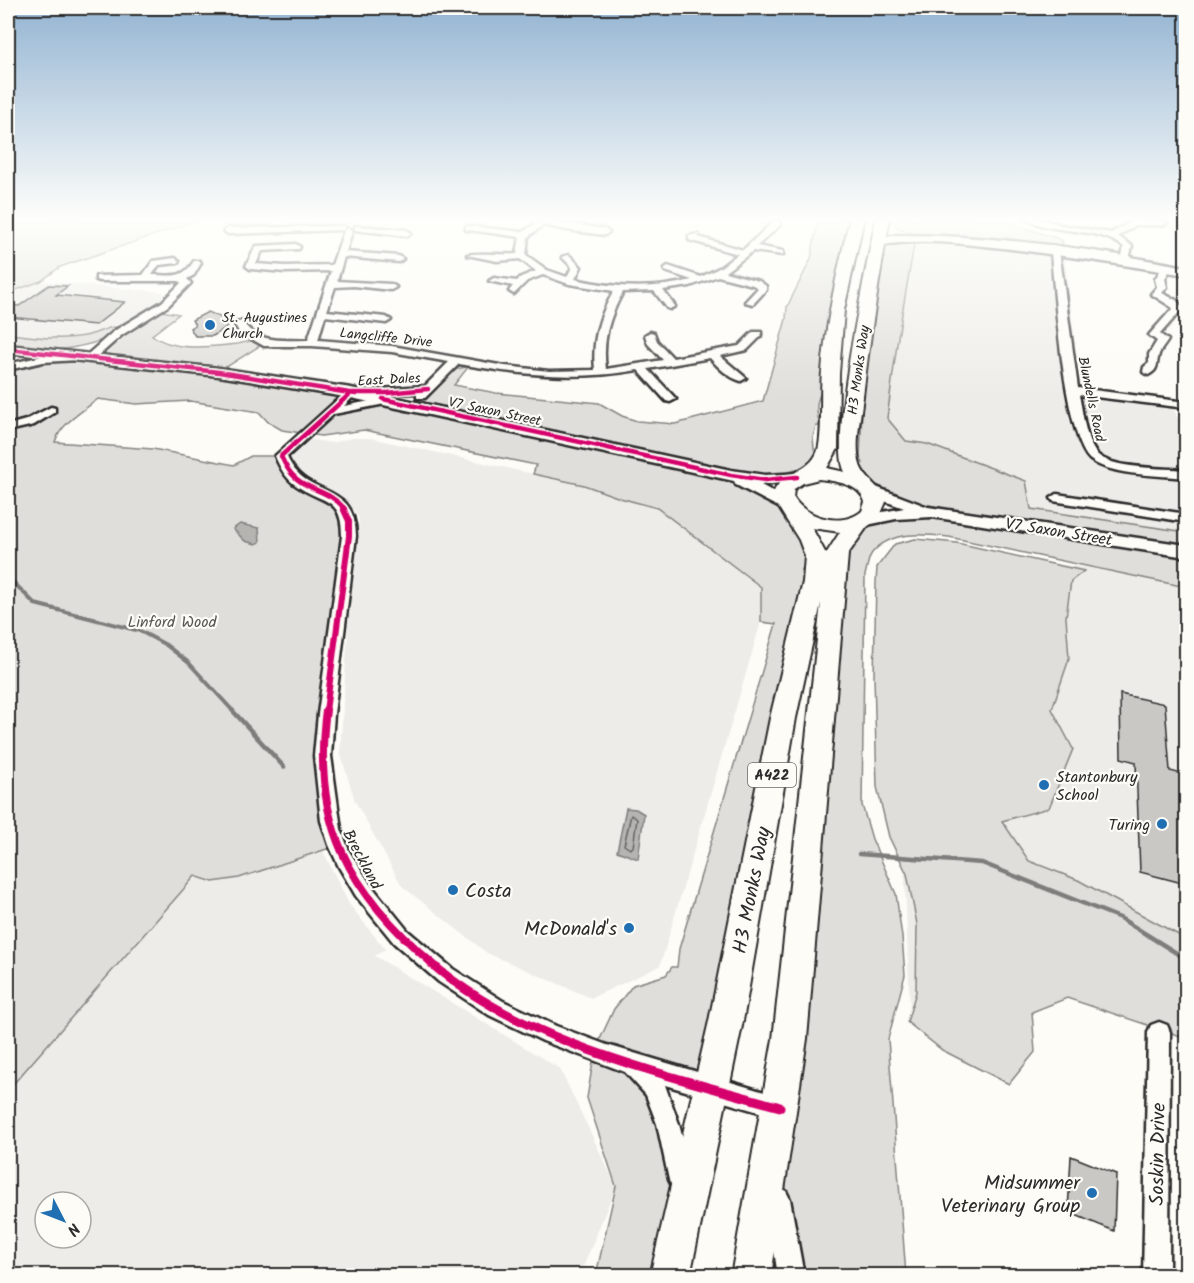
<svg xmlns="http://www.w3.org/2000/svg" width="1194" height="1283" viewBox="0 0 1194 1283" font-family="Kalam,sans-serif">
	<rect width="100%" height="100%" fill="#fdfcf7"/>
	<filter id="ink" filterUnits="userSpaceOnUse"><feTurbulence type="fractalNoise" baseFrequency=".0167" numOctaves="2"/><feDisplacementMap in="SourceGraphic" scale="12" xChannelSelector="R" yChannelSelector="G"/><feConvolveMatrix kernelMatrix="1 2 1 2 8 2 1 2 1" color-interpolation-filters="sRGB"/></filter>
	<g filter="url(#ink)">
		<g fill="#edece8" fill-rule="evenodd">
			<polygon points="915,239 1065,254 1081,398 1174,409 1177,417 1186,418 1186,532 1031,509 1026,481 927,444 906,441 887,418 898,337"/>
			<polygon points="41,281 164,292 162,301 134,318 86,336 59,339 8,334 8,293"/>
			<polygon points="352,438 370,438 584,485 620,498 657,508 761,587 761,622 660,966 591,998 487,953 402,886 355,801 340,752 349,616 359,519 354,510 340,496 298,474 289,456 307,439 332,443"/>
			<polygon points="892,547 1094,568 1186,586 1186,1036 1043,984 910,1013"/>
			<path d="M323,851L349,904L385,949L375,956L560,1069L616,1186L580,1275L8,1276V1090L195,876L213,882L288,863ZM45,1202H81V1238H45Z"/>
		</g>
		<g fill="#dfdeda" stroke="#858482" stroke-width="1.5">
			<polygon points="25,218 205,218 60,267 41,281 8,293 8,224"/>
			<path d="M818,218H857C848,268 842,320 830,370C824,396 811,394 820,426H816L813,437L814,449L819,450C803,480 762,474 732,475L786,506L816,556L801,570L814,582L712,1087L631,1062L676,1158L670,1275H596L616,1186L587,1098L595,1050L614,1009L633,985L666,975L672,967H677L679,949L776,624L761,622V587L657,508L620,498L584,485L533,474L536,465L364,430L321,436L282,430L268,422L259,412L190,401L136,404L98,399C83,411 61,423 55,442L153,449L234,465L251,456H281L285,466L349,515L323,749L339,845L239,878L213,882L195,876L8,1090V367L22,363L91,357L112,337C84,347 55,353 24,350L8,364V334C33,336 59,341 85,336C100,333 111,324 126,327L155,310L179,314L152,335C174,352 211,347 237,344C249,342 253,338 264,343L220,371L351,393L330,411L359,404H411L434,390L454,370L469,366L454,385L496,393L599,403L622,416L637,421L675,424L763,401L786,319L787,307L811,259Z"/>
			<polygon points="894,218 969,218 1004,221 1062,240 1064,250 920,236 896,227"/>
			<polygon points="915,239 898,337 887,418 906,441 927,444 1026,481 1031,509 1186,532 1186,546 964,512 914,502 866,480 856,464 863,463 860,458 862,409 859,396 882,245"/>
			<path d="M932,512L1186,556V587L949,537C924,534 891,530 872,553C868,558 867,569 865,575L862,805L872,839L896,894L902,937L905,975L888,1039L906,1275L791,1276L781,1224L837,554L859,523Z"/>
			<polygon points="915,539 957,543 1084,571 1071,581 1066,617 1069,659 1052,709 1073,749 1049,808 1002,821 1029,861 1078,880 1186,939 1186,1038 1067,998 1032,1012 1035,1052 1009,1084 942,1050 907,1022 916,992 917,924 907,874 889,837 877,787 874,676 876,583 877,567 895,544"/>
		</g>
		<g fill="#b5b4b1" stroke="#7e7d7b" stroke-width="1.5">
			<polygon points="240,524 259,528 260,542 256,544 245,541 233,529"/>
			<polygon points="626,808 636,809 644,814 638,859 617,851"/>
		</g>
		<g fill="none" stroke-linecap="round" stroke-linejoin="round">
			<polygon stroke="#626261" stroke-width="1.5" points="631,815 637,819 633,847 630,849 624,845"/>
			<polyline stroke="#7e7d7b" stroke-width="4" points="8,577 35,604 140,631 166,645 189,663 233,711"/>
			<g stroke="#7e7d7b" stroke-width="4.5">
				<polyline points="232,710 284,767"/>
				<polyline points="859,854 982,863 1120,918 1186,959"/>
			</g>
		</g>
		<g fill="#c9c8c4" stroke="#2b2b2b" stroke-width="1.5">
			<polygon points="49,285 68,286 56,295 125,302 96,325 8,317 8,305 19,306"/>
			<polygon points="208,312 220,317 227,327 213,336 195,336 190,328 195,325 192,320"/>
			<polygon points="1120,694 1165,704 1170,771 1186,775 1186,884 1140,872 1136,762 1121,758"/>
			<polygon points="1071,1156 1116,1174 1114,1231 1068,1212"/>
		</g>
		<g fill="none" stroke-linecap="round" stroke-linejoin="round">
			<g stroke="#2b2b2b" stroke-width="5">
				<g id="street">
					<path d="M543,218H554L550,221L605,229L609,232L605,235L567,230L543,225L528,237L526,255L547,270L567,277L572,267L562,257L569,255L581,267L575,279C613,288 654,290 692,280L665,271L664,269L668,266L701,277L721,267L738,254L689,240V236L698,234V237L743,250L774,221H780V225L757,246L783,251V255L753,251L725,272L759,281L766,286V290L753,304L745,302L758,288L753,285L718,276L690,286L663,290L675,306L670,309L667,308L654,291L623,292C609,317 602,340 606,369L663,360L648,344L645,335L650,332L654,333L657,341L673,358L739,346L753,332H761V336L747,350L720,356L746,378L741,381C728,377 719,368 710,358L648,369L676,399L670,402L666,401L638,370C573,381 523,375 459,364L425,398H417V393L354,396L344,406L380,399L386,402L380,405L334,414L287,457C307,501 355,479 356,536L334,714L331,756L341,829L349,851L370,884L408,931L453,969L503,1001L556,1026L607,1045L788,1099L791,1107L788,1115L780,1118L665,1085L679,1124L693,1180L689,1188L681,1192L673,1188L669,1180L657,1124L646,1095L625,1072L543,1041L489,1015L439,982L394,943L356,896L339,867L329,845L321,821L314,756L318,714L342,536C342,496 323,504 297,486C286,479 280,468 275,456L347,391L425,386L449,362L392,352L312,346H264L239,332L234,323L242,321C257,344 283,340 308,340L331,271L285,272L250,269L246,266L256,246L296,244L300,247L299,249L262,251L256,264L285,266L332,265L344,231L348,228L352,231L346,252L399,256L403,259L399,262L344,257L337,281L391,284L396,287L391,290L354,286L335,287L327,311L386,317L391,320L386,323L325,316L318,340L392,346L505,366L549,371L595,370C592,340 599,316 614,291L569,284L543,275L527,281L514,294L509,291L513,286L489,281L494,278L517,281L521,277L536,271L520,259L497,261L467,255C472,252 506,255 517,254L520,237L469,230H466V226L523,232Z"/>
					<path d="M1025,218H1039L1061,225L1111,233L1134,220L1163,221L1167,223L1163,225H1136L1118,236L1132,246L1129,260L1125,263L1121,260L1124,247C1096,225 1054,236 1025,218Z"/>
					<polygon points="344,226 344,230 341,230 228,234 224,231 228,228"/>
					<polygon points="358,226 407,230 411,233 407,236 355,230 355,226"/>
					<path d="M1055,248L1059,251L1078,388L1186,402V408L1079,395C1083,413 1085,438 1096,453C1109,469 1165,468 1186,470V478C1160,475 1114,476 1092,461C1065,444 1054,287 1051,251Z"/>
					<path d="M175,258L179,261L178,263L159,265L152,275C172,275 182,280 194,261H200L201,263L194,275L187,279L191,283L168,306L122,335L95,359L43,362L8,370V364L43,356L88,354L114,331L162,302L181,283L179,281H99L96,280V276L143,275L153,261Z"/>
					<path d="M1167,264L1171,267L1165,279L1167,287L1162,293L1176,300L1183,308L1160,334L1168,340C1166,344 1161,349 1159,354C1156,364 1159,370 1148,375L1143,372L1144,367L1149,363V354L1157,341L1149,335L1173,308L1151,294L1157,287L1155,279L1164,265Z"/>
					<polygon points="51,407 55,408 55,412 34,425 8,431 8,425 26,420"/>
					<polygon points="1057,494 1186,514 1186,522 1053,501 1051,498"/>
					<polygon points="1159,1022 1167,1025 1170,1032 1169,1276 1143,1276 1148,1032 1151,1025"/>
					<polygon points="778,1187 786,1191 790,1199 804,1276 778,1276 766,1199 770,1191"/>
				</g>
			</g>
			<g stroke="#2b2b2b" stroke-width="5">
				<g id="secondary">
					<path d="M898,235C994,235 1092,249 1186,267V275C1122,265 1059,254 994,247C956,243 917,238 879,246L873,242L875,239Z"/>
					<polygon points="8,345 219,368 351,388 731,470 765,475 803,473 806,477 803,481 761,485 792,502 795,506 792,510 786,511 736,485 734,481 351,398 219,376 8,353"/>
					<polygon points="868,484 928,507 1186,545 1186,557 932,517 896,519 862,526 856,525 853,521 856,517 904,508 862,493 859,489 862,485"/>
				</g>
			</g>
			<g stroke="#2b2b2b" stroke-width="4">
				<path id="primary" d="M850,218H864L844,310L839,373L838,449L827,468L845,472C828,441 868,261 876,218H890C879,277 870,336 863,396C861,415 854,446 860,465C865,480 881,486 886,502L879,518L867,527L848,554L807,1039L771,1276H731L773,1039L821,603L796,718L743,1021L690,1276H650L709,1021L770,718L803,582L805,556L799,540L772,497C779,470 810,475 818,450C823,434 820,391 822,372C826,319 838,269 850,218ZM819,479C835,481 860,484 865,502L862,511C843,528 805,518 793,497L794,489L803,483ZM812,528L840,532L826,554Z"/>
			</g>
			<use href="#street" fill="#fdfcf7" fill-rule="evenodd"/>
			<use href="#secondary" fill="#fdfcf7" fill-rule="evenodd"/>
			<use href="#primary" fill="#fdfcf7" fill-rule="evenodd"/>
			<g stroke="#fdfcf7" stroke-width="8">
				<g id="cycleway-far3">
					<polyline points="8,349 219,372 356,394"/>
					<polyline points="383,399 731,475 765,480 797,477"/>
					<path d="M345,509C323,483 297,495 281,456L351,393H387L428,389"/>
				</g>
			</g>
			<g stroke="#fdfcf7" stroke-width="10">
				<polyline id="cycleway-far2" points="326,711 349,536 349,521 343,508"/>
			</g>
			<g stroke="#fdfcf7" stroke-width="11">
				<path id="cycleway-far1" d="M326,710C311,824 349,892 434,965"/>
			</g>
			<g stroke="#fdfcf7" stroke-width="13">
				<path id="cycleway" d="M432,964C525,1044 665,1074 780,1107"/>
			</g>
			<use href="#cycleway-far3" stroke="#d6006c" stroke-width="4.5"/>
			<use href="#cycleway-far2" stroke="#d6006c" stroke-width="6"/>
			<use href="#cycleway-far1" stroke="#d6006c" stroke-width="8"/>
			<use href="#cycleway" stroke="#d6006c" stroke-width="9"/>
		</g>
	</g>
	<linearGradient id="sky" x2="0" y2="1"><stop stop-color="#93b4d2"/><stop offset="0.55" stop-color="#fefefb"/><stop offset="1" stop-color="#fefefb" stop-opacity="0"/></linearGradient>
	<rect width="1194" height="398" fill="url(#sky)"/>
	<g fill="#1f6fb2" stroke="#fdfcf7" stroke-width="2">
		<circle cx="210" cy="325" r="6"/>
		<circle cx="1044" cy="785" r="6"/>
		<circle cx="1162" cy="824" r="6"/>
		<circle cx="453" cy="890" r="6"/>
		<circle cx="629" cy="928" r="6"/>
		<circle cx="1092" cy="1193" r="6"/>
	</g>
	<g text-anchor="middle" stroke-width="4.5" stroke-linejoin="round" paint-order="stroke">
		<g font-size="14" fill="#2b2b2b" stroke="#fdfcf7" text-anchor="start">
			<text x="222" y="322">St. Augustines<tspan x="222" dy="16">Church</tspan></text>
		</g>
		<g font-size="14" fill="#2b2b2b" stroke="#fdfcf7">
			<text transform="translate(386 337) rotate(6)" y="5">Langcliffe Drive</text>
			<text transform="translate(858 370) rotate(-82)" y="5">H3 Monks Way</text>
			<text transform="translate(389 379) rotate(-3)" y="5">East Dales</text>
			<text transform="translate(1092 399) rotate(78)" y="5">Blundells Road</text>
			<text transform="translate(495 411) rotate(12)" y="5">V7 Saxon Street</text>
		</g>
		<rect fill="#fdfcf7" stroke="#6a6a68" stroke-width="1.5" x="748" y="763" width="48" height="24" rx="4.5"/>
		<g font-size="15" font-weight="bold" fill="#2b2b2b">
			<text x="772" y="780">A422</text>
		</g>
		<g font-size="16" fill="#2b2b2b" stroke="#fdfcf7">
			<text transform="translate(1059 531) rotate(9)" y="6">V7 Saxon Street</text>
			<text transform="translate(363 859) rotate(62)" y="6">Breckland</text>
		</g>
		<g font-size="16" fill="#585857" stroke="#fdfcf7">
			<text x="172" y="627">Linford Wood</text>
		</g>
		<g font-size="16" fill="#2b2b2b" stroke="#fdfcf7" text-anchor="start">
			<text x="1056" y="782">Stantonbury<tspan x="1056" dy="18">School</tspan></text>
			<text x="1150" y="830" text-anchor="end">Turing</text>
		</g>
		<g font-size="20" fill="#2b2b2b" stroke="#fdfcf7" text-anchor="end">
			<text x="465" y="897" text-anchor="start">Costa</text>
			<text x="617" y="935">McDonald's</text>
			<text x="1080" y="1189">Midsummer<tspan x="1080" dy="23">Veterinary Group</tspan></text>
		</g>
		<g font-size="20" fill="#2b2b2b" stroke="#fdfcf7">
			<text transform="translate(751 890) rotate(-79)" y="7">H3 Monks Way</text>
			<text transform="translate(1157 1154) rotate(-89)" y="7">Soskin Drive</text>
		</g>
	</g>
	<rect width="1194" height="1283" fill="none" stroke="#fdfcf7" stroke-width="30"/>
	<rect x="15" y="15" width="1164" height="1253" fill="none" stroke="#2b2b2b" stroke-width="2" filter="url(#ink)"/>
	<g transform="translate(63 1220) rotate(132)"><circle r="28" fill="#fdfcf7" stroke="#a9a8a5" stroke-width="1.5"/>
	<path d="M0-4.5L10 22L0 15L-10 22Z" fill="#1f6fb2"/>
	<text y="-9" font-size="16" font-weight="bold" text-anchor="middle" fill="#2b2b2b">N</text>
	</g>
</svg>
